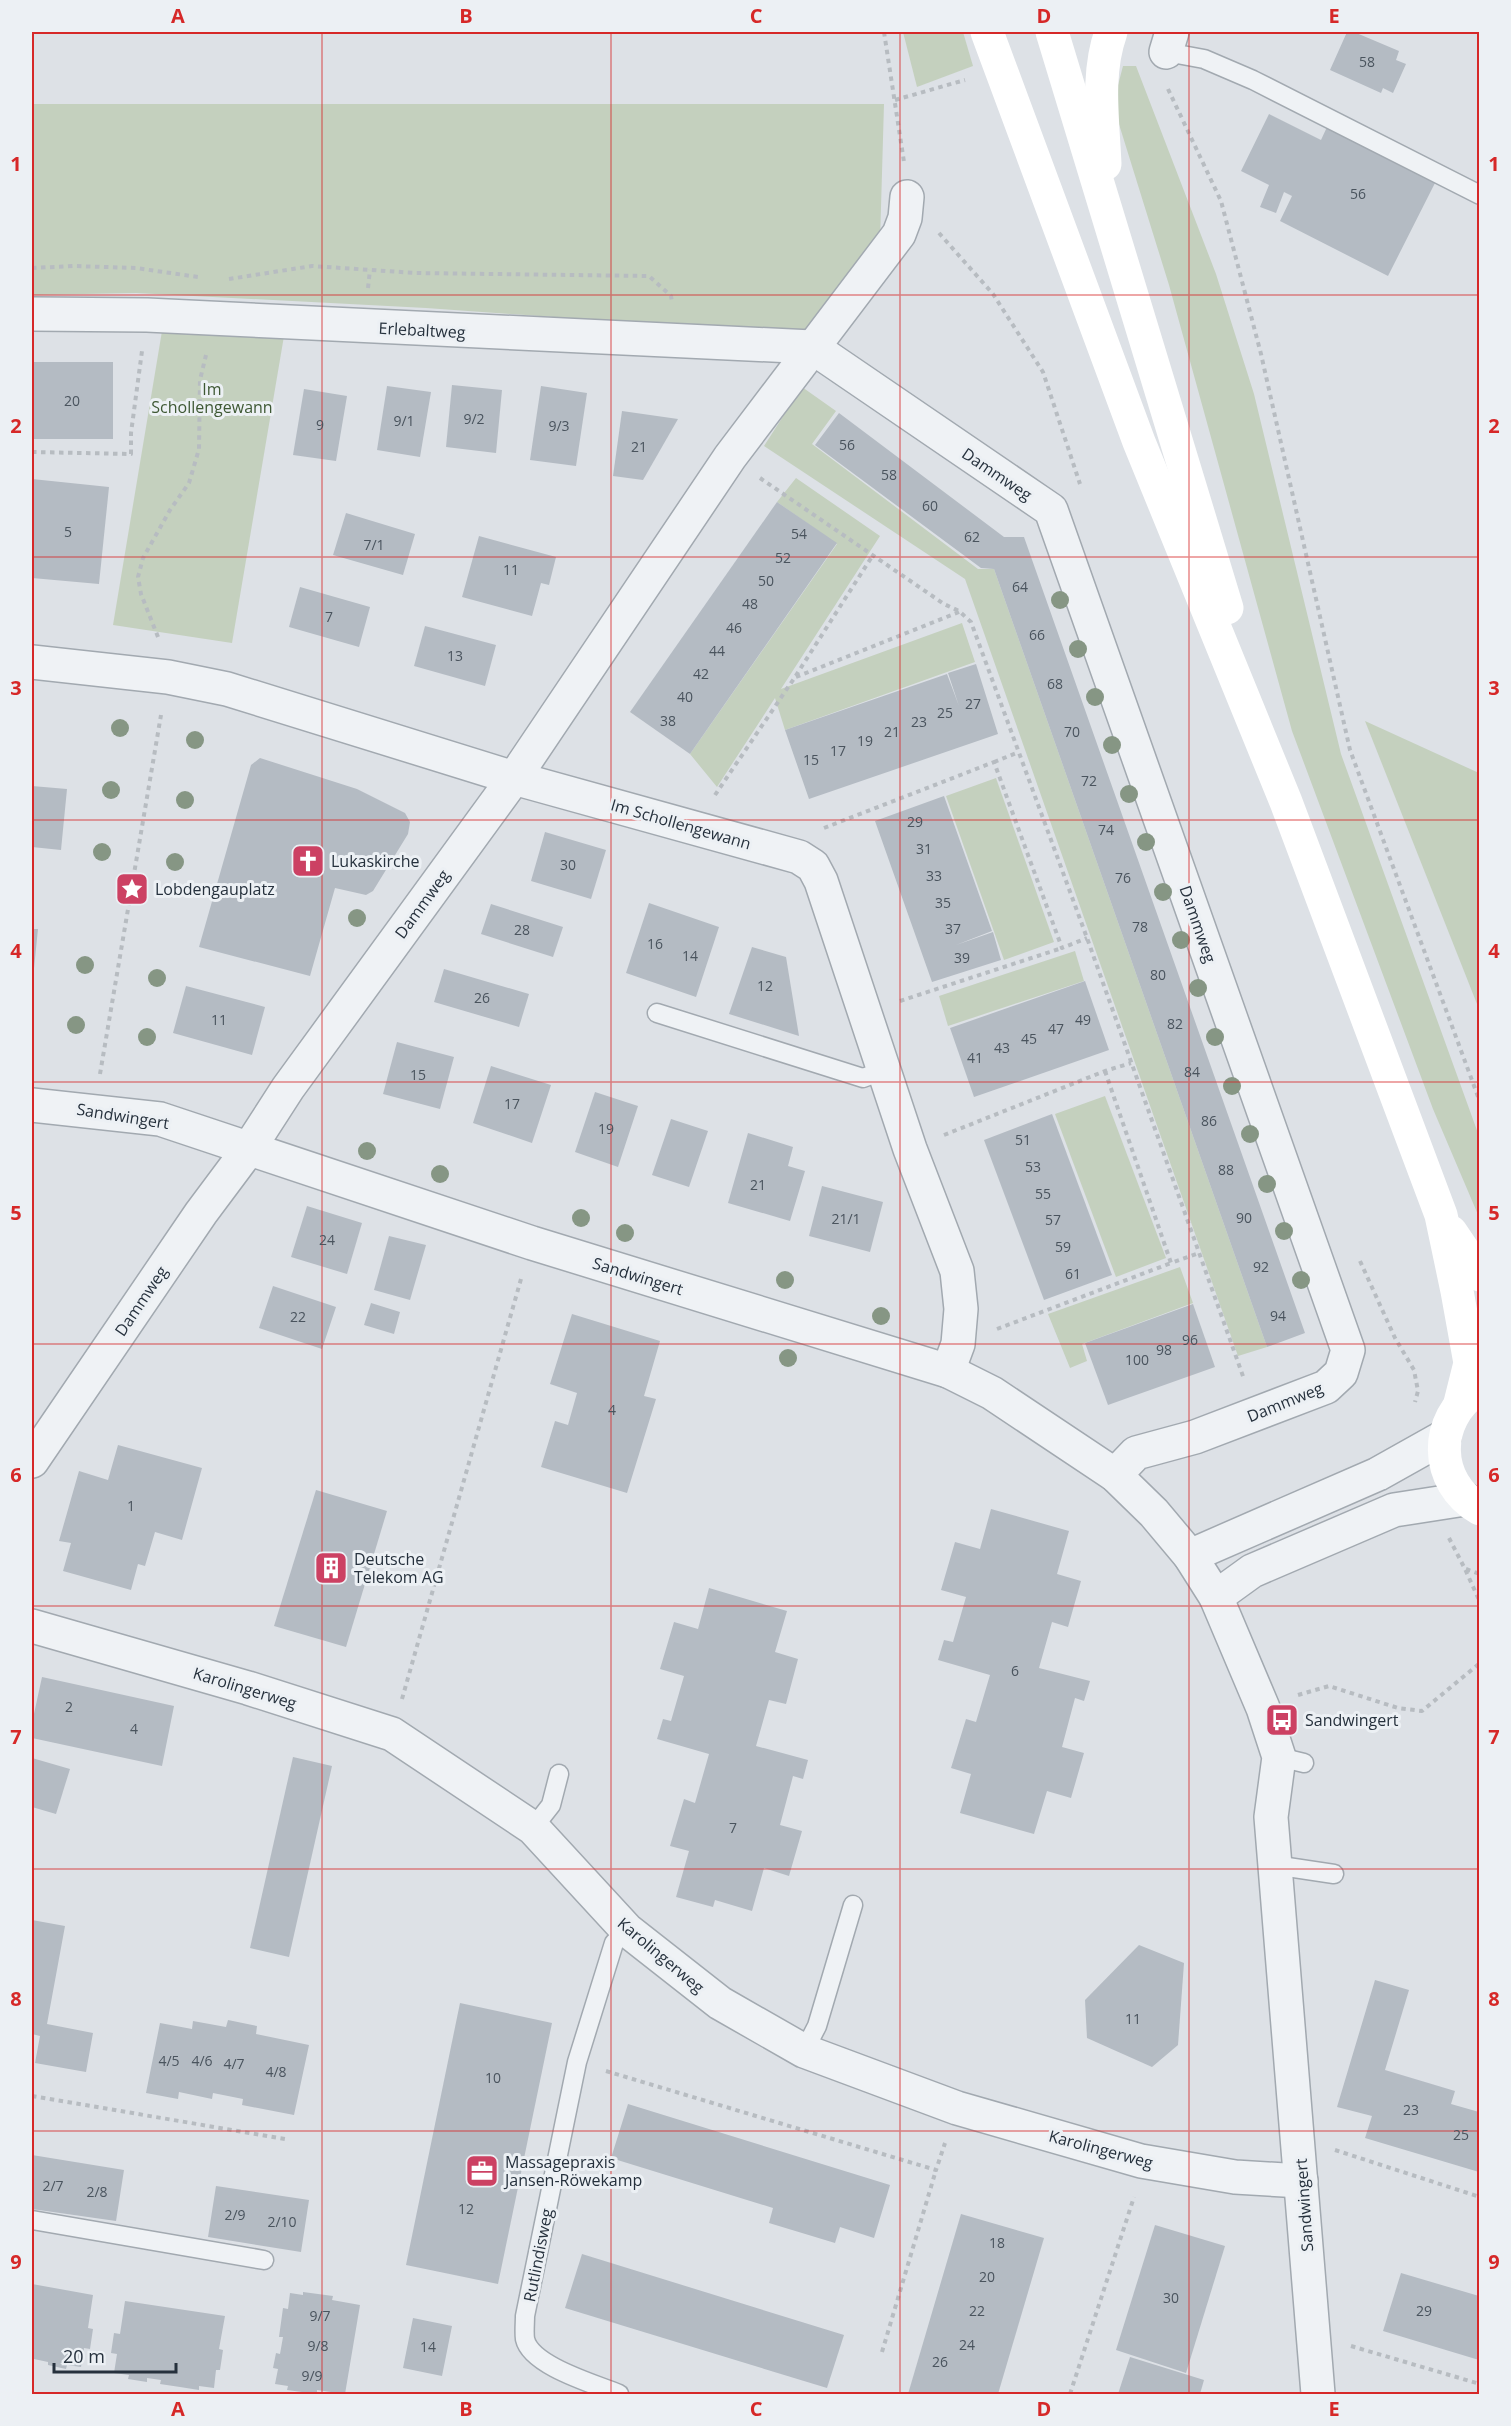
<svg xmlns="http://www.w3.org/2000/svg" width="1511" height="2426" viewBox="0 0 1511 2426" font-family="'Open Sans',sans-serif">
	<rect width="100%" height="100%" fill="#dde1e6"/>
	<g fill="#c4d0be">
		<polygon points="903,32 963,32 973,66 917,87"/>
		<polygon points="1123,66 1136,66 1216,274 1254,394 1341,754 1479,1136 1479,1217 1433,1109 1292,731 1169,285 1118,121 1117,89"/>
		<polygon points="32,104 884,104 880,242 808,335 426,308 136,293 32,295"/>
		<polygon points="162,331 284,336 232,643 113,625"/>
		<polygon points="802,387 836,411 812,444 978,569 994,569 1267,1347 1238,1356 965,579 764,446"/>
		<polygon points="796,478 880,536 781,689 962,623 975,662 785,730 775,698 717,787 690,754 837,544 777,502"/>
		<polygon points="1365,721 1479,773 1479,1009"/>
		<polygon points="996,778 1054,942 1004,960 946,796"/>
		<polygon points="1075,951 1084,981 948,1026 939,996"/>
		<polygon points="1105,1096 1166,1258 1116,1277 1055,1114"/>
		<polygon points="1180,1267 1193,1303 1082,1344 1087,1361 1070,1368 1048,1314"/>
	</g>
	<g fill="#b4bbc3">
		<polygon points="1347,32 1354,32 1399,51 1396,60 1406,64 1393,93 1383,88 1381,93 1330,70"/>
		<polygon points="1269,114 1321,140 1327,127 1436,181 1388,276 1280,221 1292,196 1284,192 1276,213 1260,207 1269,185 1241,171"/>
		<rect x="32" y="362" width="81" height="77"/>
		<polygon points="452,385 502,390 496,453 446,447"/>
		<polygon points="387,386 431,392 420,457 377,450"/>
		<polygon points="541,386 587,393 576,466 530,460"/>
		<polygon points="304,389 347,396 336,461 293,455"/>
		<polygon points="622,411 678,419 643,480 613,476"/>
		<polygon points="839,413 1004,537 1024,537 1305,1333 1267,1347 994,569 981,568 815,445"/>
		<polygon points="32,479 109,487 99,584 32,578"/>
		<polygon points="777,502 837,543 690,754 630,712"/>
		<polygon points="346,513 415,534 403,575 333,555"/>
		<polygon points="479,536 556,557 549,585 541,583 532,616 462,597"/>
		<polygon points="300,587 370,607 359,647 289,627"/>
		<polygon points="425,626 496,645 485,686 414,666"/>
		<polygon points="976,664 998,734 809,799 785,730 947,674 959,706 948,673"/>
		<polygon points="260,758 357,789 405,813 410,822 408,834 373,891 366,895 335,888 310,976 199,947 251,765"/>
		<polygon points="32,786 67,789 61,850 32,847"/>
		<polygon points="944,796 992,931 956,945 993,932 1001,960 932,982 875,821"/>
		<polygon points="545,832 606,850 591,899 531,881"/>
		<polygon points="649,903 719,927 696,997 626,973"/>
		<polygon points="491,904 563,927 553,957 481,934"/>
		<polygon points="32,929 38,929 33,978 32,978"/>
		<polygon points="752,947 786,957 799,1036 729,1014"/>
		<polygon points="444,969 529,994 519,1027 434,1002"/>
		<polygon points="1085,981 1109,1050 974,1097 950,1028"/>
		<polygon points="186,986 265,1007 252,1055 173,1033"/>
		<polygon points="397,1042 454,1057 440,1109 383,1094"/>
		<polygon points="491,1066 551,1085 532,1143 473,1123"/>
		<polygon points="595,1092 638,1106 618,1167 575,1152"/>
		<polygon points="1052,1114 1112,1275 1044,1300 984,1140"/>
		<polygon points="671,1119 708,1131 689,1187 652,1175"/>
		<polygon points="748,1133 793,1147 788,1166 805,1171 790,1221 728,1203"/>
		<polygon points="822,1186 883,1202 870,1252 809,1236"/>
		<polygon points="307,1206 362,1223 347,1274 291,1257"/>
		<polygon points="389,1236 426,1245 410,1300 374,1290"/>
		<polygon points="273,1286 336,1307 322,1349 259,1328"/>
		<polygon points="371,1303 400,1312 394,1334 364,1325"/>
		<polygon points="1193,1304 1215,1367 1108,1405 1085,1343"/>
		<polygon points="572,1314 660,1341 644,1396 656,1399 627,1493 541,1467 555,1421 568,1425 577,1393 550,1384"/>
		<polygon points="118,1445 202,1468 182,1540 155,1532 145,1566 138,1564 131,1590 63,1571 71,1543 59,1541 79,1471 108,1480"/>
		<polygon points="316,1490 387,1511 346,1647 274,1626"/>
		<polygon points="991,1509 1069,1531 1057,1574 1081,1581 1068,1627 1052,1622 1039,1668 1090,1681 1084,1701 1075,1698 1062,1747 1084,1753 1071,1798 1047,1791 1034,1834 960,1813 971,1774 951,1768 966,1719 976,1722 990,1675 938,1660 944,1640 953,1642 966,1597 941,1590 955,1542 980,1549"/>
		<polygon points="709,1588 787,1611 775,1652 798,1659 786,1704 769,1700 756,1746 808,1760 803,1779 793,1776 780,1825 802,1831 789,1876 764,1868 752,1911 715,1900 713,1907 676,1897 689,1851 670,1846 684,1799 695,1803 709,1754 657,1739 663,1719 671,1721 684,1676 660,1669 674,1622 698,1629"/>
		<polygon points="42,1677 174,1706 162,1766 32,1738 32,1723"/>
		<polygon points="293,1757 332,1766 289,1957 250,1948"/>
		<polygon points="32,1758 70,1769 56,1814 32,1807"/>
		<polygon points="32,1920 65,1926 47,2024 93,2033 86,2072 35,2063 40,2036 32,2034"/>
		<polygon points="1139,1945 1184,1963 1178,2045 1152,2067 1087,2038 1085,2000"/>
		<polygon points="1375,1980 1409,1990 1385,2070 1455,2091 1451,2104 1479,2112 1479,2172 1365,2138 1372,2116 1337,2107"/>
		<polygon points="460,2003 552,2023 498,2284 406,2265"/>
		<polygon points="228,2020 257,2026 256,2034 309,2045 294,2115 242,2105 243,2099 213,2093 212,2099 179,2092 178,2099 146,2093 160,2023 192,2029 193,2021 226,2027"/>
		<polygon points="628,2104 890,2185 874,2238 840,2227 835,2243 769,2223 773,2208 611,2158"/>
		<polygon points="32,2155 124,2170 116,2221 32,2209"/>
		<polygon points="216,2186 309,2200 301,2252 208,2237"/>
		<polygon points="961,2214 1044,2238 998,2394 908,2394"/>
		<polygon points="1155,2225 1225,2246 1186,2373 1116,2350"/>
		<polygon points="582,2254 844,2335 827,2388 565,2308"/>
		<polygon points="1401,2273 1479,2296 1479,2360 1383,2331"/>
		<polygon points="32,2284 93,2295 88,2328 93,2329 90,2349 84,2348 81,2367 67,2365 66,2369 48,2365 48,2362 34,2359 34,2363 32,2362"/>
		<polygon points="303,2292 333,2296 332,2300 360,2305 345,2394 317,2390 317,2394 287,2390 288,2386 275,2384 278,2369 273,2368 276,2353 280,2354 283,2337 279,2337 283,2308 288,2309 290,2293 303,2295"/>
		<polygon points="125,2301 225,2316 219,2349 223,2350 220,2370 216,2370 214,2388 199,2386 199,2390 180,2387 160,2384 161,2380 147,2378 147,2382 128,2379 129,2375 114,2373 117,2354 111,2353 114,2333 120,2334"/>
		<polygon points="413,2318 452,2326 442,2376 403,2368"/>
		<polygon points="1130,2357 1204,2380 1200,2394 1118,2394"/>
	</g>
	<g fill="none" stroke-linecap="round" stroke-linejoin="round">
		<g stroke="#a2a9b0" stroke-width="21">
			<g id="lane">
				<polyline points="1166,52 1204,59 1253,80 1480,195"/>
				<polyline points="657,1013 863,1078 885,1070"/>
				<polyline points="1279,1757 1304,1763"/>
				<polyline points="533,1828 551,1805 559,1774"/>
				<polyline points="1274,1865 1334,1874"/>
				<polyline points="804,2051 817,2026 853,1905"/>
				<polyline points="32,2220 264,2260"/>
				<path d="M619,2394C595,2384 531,2366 525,2339C524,2332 525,2323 525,2316L577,2062L614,1943L627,1930"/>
			</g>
		</g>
		<g stroke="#a2a9b0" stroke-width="36">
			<g id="street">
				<polyline points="1166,52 1172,32"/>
				<polyline points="32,314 147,315 812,347"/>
				<polyline points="812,347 1051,510 1348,1350 1341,1373 1326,1387 1195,1437 1136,1453 1115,1475"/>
				<polyline points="32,662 168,677 227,689 514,778 799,857 813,866 821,881 910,1149 957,1271 961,1309 958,1344 948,1371"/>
				<polyline points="32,1105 160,1119 532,1243 948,1371 992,1393 1115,1475 1154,1513 1190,1556 1216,1597 1263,1708 1279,1757 1271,1817 1318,2394"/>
				<polyline points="32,1461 201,1213 248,1150 288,1088 514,778 730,457 899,234 905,218 907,197"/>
				<polyline points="1190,1556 1378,1474 1444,1437"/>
				<polyline points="1216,1597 1252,1571 1394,1510 1465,1499"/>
				<polyline points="32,1626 248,1688 392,1734 533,1828 627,1930 720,2003 804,2051 957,2108 1141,2161 1235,2177 1301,2181"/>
			</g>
		</g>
		<g stroke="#b7bcc1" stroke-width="4" stroke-dasharray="4.5 4.5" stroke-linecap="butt">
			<polyline points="884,32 904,162"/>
			<polyline points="1168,89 1221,201 1261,354 1350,750 1480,1102"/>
			<polyline points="895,100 965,80"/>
			<polyline points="939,233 993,294 1043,372 1080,484"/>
			<polyline points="32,268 74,266 136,268 198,277"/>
			<polyline points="229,279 312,266 416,273 649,276 671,296 672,302"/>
			<polyline points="368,288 370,270"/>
			<polyline points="32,452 131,454 131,433 142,351"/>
			<polyline points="760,478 944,604 959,611 971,622 1087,938 1244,1379"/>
			<polyline points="158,637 141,594 138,577 143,558 170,510 189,483 199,449 200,380 206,355"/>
			<polyline points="796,677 959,612"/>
			<polyline points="994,762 1019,752"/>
			<polyline points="715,795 795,677 873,555"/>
			<polyline points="824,828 994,762 1062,948 1087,938"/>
			<polyline points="900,1001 1062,948"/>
			<polyline points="1105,1071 1171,1263 1199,1253"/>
			<polyline points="100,1074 161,715"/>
			<polyline points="944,1135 1105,1071 1131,1063"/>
			<polyline points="1360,1261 1395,1338 1414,1370 1418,1391 1415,1402"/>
			<polyline points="997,1329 1171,1263"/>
			<polyline points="1449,1538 1465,1569 1480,1602"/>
			<polyline points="1466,1569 1480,1574"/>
			<polyline points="1298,1695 1329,1686 1398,1708 1422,1711 1480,1663"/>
			<polyline points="402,1699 521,1279"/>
			<polyline points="606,2071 936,2170 945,2143"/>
			<polyline points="32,2096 285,2139"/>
			<polyline points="1335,2150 1480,2197"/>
			<polyline points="1351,2346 1480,2384"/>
			<polyline points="882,2352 936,2170"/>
			<polyline points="1070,2394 1134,2197"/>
		</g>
		<use href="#lane" stroke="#eff2f5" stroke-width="18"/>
		<use href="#street" stroke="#eff2f5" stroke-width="33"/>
		<g stroke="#fff" stroke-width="33">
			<polyline points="987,32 1139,442 1286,802 1441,1215 1457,1291 1470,1363 1460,1403"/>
			<polyline points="1052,32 1227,608"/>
			<path d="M1105,164C1103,119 1096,74 1111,32"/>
			<polyline points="1451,1232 1480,1275"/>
			<path d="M1477,1390C1433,1419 1433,1482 1480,1509"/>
		</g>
	</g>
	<g fill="#869684">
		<circle cx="1060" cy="600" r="9"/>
		<circle cx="1078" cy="649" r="9"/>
		<circle cx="1095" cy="697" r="9"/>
		<circle cx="120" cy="728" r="9"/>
		<circle cx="195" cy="740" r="9"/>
		<circle cx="1112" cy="745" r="9"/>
		<circle cx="111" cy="790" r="9"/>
		<circle cx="1129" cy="794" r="9"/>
		<circle cx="185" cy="800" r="9"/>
		<circle cx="1146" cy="842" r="9"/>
		<circle cx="102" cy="852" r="9"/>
		<circle cx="175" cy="862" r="9"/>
		<circle cx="1163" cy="892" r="9"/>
		<circle cx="357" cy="918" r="9"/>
		<circle cx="1181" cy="940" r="9"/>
		<circle cx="85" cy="965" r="9"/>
		<circle cx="157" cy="978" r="9"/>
		<circle cx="1198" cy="988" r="9"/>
		<circle cx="76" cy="1025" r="9"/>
		<circle cx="147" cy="1037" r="9"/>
		<circle cx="1215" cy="1037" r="9"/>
		<circle cx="1232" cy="1086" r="9"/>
		<circle cx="1250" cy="1134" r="9"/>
		<circle cx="367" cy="1151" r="9"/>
		<circle cx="440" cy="1174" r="9"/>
		<circle cx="1267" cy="1184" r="9"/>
		<circle cx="581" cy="1218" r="9"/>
		<circle cx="1284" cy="1231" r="9"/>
		<circle cx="625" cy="1233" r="9"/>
		<circle cx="785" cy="1280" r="9"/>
		<circle cx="1301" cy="1280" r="9"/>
		<circle cx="881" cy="1316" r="9"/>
		<circle cx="788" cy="1358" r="9"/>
	</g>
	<path fill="none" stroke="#d62828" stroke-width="1.5" stroke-opacity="0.55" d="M322,32V2394M611,32V2394M900,32V2394M1189,32V2394M32,295H1480M32,557H1480M32,820H1480M32,1082H1480M32,1344H1480M32,1606H1480M32,1869H1480M32,2131H1480"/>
	<defs>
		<g id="church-square" transform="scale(1.725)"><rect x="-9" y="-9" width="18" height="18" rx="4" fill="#cc4163" stroke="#ecf0f4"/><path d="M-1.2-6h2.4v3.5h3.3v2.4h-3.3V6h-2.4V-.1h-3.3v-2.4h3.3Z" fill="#fff"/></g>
		<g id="sight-square" transform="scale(1.725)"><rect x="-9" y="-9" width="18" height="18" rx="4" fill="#cc4163" stroke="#ecf0f4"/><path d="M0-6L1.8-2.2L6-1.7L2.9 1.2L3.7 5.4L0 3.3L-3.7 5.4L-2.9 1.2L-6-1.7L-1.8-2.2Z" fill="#fff"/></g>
		<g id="building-square" transform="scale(1.725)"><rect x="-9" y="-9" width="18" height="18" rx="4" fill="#cc4163" stroke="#ecf0f4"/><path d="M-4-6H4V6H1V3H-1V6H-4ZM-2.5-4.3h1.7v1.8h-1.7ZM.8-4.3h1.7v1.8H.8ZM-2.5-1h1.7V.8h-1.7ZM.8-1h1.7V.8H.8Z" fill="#fff"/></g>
		<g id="bus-square" transform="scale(1.725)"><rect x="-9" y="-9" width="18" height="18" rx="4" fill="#cc4163" stroke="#ecf0f4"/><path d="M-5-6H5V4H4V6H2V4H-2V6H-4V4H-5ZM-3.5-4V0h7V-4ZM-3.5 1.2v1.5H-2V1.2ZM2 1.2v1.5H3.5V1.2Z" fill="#fff"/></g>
		<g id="office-square" transform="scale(1.725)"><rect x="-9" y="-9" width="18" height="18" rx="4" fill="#cc4163" stroke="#ecf0f4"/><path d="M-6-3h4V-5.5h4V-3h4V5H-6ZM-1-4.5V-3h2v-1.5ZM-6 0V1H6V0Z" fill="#fff"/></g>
	</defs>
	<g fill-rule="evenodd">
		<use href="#church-square" x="308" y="861"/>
		<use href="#sight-square" x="132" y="889"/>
		<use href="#building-square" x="331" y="1568"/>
		<use href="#bus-square" x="1282" y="1720"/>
		<use href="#office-square" x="482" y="2171"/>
	</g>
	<g text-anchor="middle" stroke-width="6" stroke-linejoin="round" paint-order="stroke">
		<g font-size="14" fill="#4a545e">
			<text x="1367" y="67">58</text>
			<text x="1358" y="199">56</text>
			<text x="72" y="406">20</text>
			<text x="474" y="424">9/2</text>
			<text x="404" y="426">9/1</text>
			<text x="320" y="430">9</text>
			<text x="559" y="431">9/3</text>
			<text x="847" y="450">56</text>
			<text x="639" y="452">21</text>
			<text x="889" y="480">58</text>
			<text x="930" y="511">60</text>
			<text x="68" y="537">5</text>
			<text x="799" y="539">54</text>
			<text x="972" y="542">62</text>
			<text x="374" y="550">7/1</text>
			<text x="783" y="563">52</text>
			<text x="511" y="575">11</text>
			<text x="766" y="586">50</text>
			<text x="1020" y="592">64</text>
			<text x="750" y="609">48</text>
			<text x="329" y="622">7</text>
			<text x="734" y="633">46</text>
			<text x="1037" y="640">66</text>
			<text x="717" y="656">44</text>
			<text x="455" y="661">13</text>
			<text x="701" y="679">42</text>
			<text x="1055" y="689">68</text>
			<text x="685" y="702">40</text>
			<text x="973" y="709">27</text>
			<text x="945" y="718">25</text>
			<text x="668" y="726">38</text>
			<text x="919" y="727">23</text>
			<text x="892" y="737">21</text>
			<text x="1072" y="737">70</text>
			<text x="865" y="746">19</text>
			<text x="838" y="756">17</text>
			<text x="811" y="765">15</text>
			<text x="1089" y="786">72</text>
			<text x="915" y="827">29</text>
			<text x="1106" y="835">74</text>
			<text x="924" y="854">31</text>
			<text x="568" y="870">30</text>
			<text x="934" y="881">33</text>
			<text x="1123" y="883">76</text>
			<text x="943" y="908">35</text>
			<text x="1140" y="932">78</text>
			<text x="953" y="934">37</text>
			<text x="522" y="935">28</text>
			<text x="655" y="949">16</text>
			<text x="690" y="961">14</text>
			<text x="962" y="963">39</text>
			<text x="1158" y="980">80</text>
			<text x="765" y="991">12</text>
			<text x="482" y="1003">26</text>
			<text x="219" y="1025">11</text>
			<text x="1083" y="1025">49</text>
			<text x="1175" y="1029">82</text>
			<text x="1056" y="1034">47</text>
			<text x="1029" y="1044">45</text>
			<text x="1002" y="1053">43</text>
			<text x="975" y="1063">41</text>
			<text x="1192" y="1077">84</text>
			<text x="418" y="1080">15</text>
			<text x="512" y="1109">17</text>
			<text x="1209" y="1126">86</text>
			<text x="606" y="1134">19</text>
			<text x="1023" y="1145">51</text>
			<text x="1033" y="1172">53</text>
			<text x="1226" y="1175">88</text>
			<text x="758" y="1190">21</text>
			<text x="1043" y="1199">55</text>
			<text x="1244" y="1223">90</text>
			<text x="846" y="1224">21/1</text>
			<text x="1053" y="1225">57</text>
			<text x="327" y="1245">24</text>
			<text x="1063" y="1252">59</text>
			<text x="1261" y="1272">92</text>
			<text x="1073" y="1279">61</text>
			<text x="1278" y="1321">94</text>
			<text x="298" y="1322">22</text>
			<text x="1190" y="1345">96</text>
			<text x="1164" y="1355">98</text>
			<text x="1137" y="1365">100</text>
			<text x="612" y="1415">4</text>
			<text x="131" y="1511">1</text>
			<text x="1015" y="1676">6</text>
			<text x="69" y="1712">2</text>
			<text x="134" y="1734">4</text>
			<text x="733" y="1833">7</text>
			<text x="1133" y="2024">11</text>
			<text x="169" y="2066">4/5</text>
			<text x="202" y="2066">4/6</text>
			<text x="234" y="2069">4/7</text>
			<text x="276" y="2077">4/8</text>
			<text x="493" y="2083">10</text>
			<text x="1411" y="2115">23</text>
			<text x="1461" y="2140">25</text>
			<text x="53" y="2191">2/7</text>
			<text x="97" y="2197">2/8</text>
			<text x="466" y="2214">12</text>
			<text x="235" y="2220">2/9</text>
			<text x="282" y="2227">2/10</text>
			<text x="997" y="2248">18</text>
			<text x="987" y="2282">20</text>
			<text x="1171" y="2303">30</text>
			<text x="977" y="2316">22</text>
			<text x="1424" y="2316">29</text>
			<text x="320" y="2321">9/7</text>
			<text x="967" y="2350">24</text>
			<text x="318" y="2351">9/8</text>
			<text x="428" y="2352">14</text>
			<text x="940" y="2367">26</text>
			<text x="312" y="2381">9/9</text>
		</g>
		<g font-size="16" fill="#26313d" stroke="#ecf0f4">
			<text transform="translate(422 330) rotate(3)" y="6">Erlebaltweg</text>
			<text transform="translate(997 474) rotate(34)" y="6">Dammweg</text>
			<text transform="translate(681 824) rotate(16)" y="6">Im Schollengewann</text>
			<text transform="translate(422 904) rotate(-54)" y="6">Dammweg</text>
			<text transform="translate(1198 924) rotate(71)" y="6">Dammweg</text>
			<text transform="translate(123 1116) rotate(9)" y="6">Sandwingert</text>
			<text transform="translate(638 1276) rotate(17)" y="6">Sandwingert</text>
			<text transform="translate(141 1301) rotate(-56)" y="6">Dammweg</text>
			<text transform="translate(1285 1402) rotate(-22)" y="6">Dammweg</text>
			<text transform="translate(245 1688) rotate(17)" y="6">Karolingerweg</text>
			<text transform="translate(661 1955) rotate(40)" y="6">Karolingerweg</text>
			<text transform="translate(1101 2149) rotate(15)" y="6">Karolingerweg</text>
			<text transform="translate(1304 2205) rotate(-94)" y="6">Sandwingert</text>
			<text transform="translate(538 2255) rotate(-79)" y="6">Rutlindisweg</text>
		</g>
		<g font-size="16" fill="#3e5834" stroke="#ecf0f4">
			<text x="212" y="395">Im<tspan x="212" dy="18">Schollengewann</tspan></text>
		</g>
		<g font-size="16" fill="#26313d" stroke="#ecf0f4" text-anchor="start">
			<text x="331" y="867">Lukaskirche</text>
			<text x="155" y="895">Lobdengauplatz</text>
			<text x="354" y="1565">Deutsche<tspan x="354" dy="18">Telekom AG</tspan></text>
			<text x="1305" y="1726">Sandwingert</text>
			<text x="505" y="2168">Massagepraxis<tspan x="505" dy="18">Jansen-Röwekamp</tspan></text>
		</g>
	</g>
	<rect width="1511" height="2426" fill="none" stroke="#ecf0f4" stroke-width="66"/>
	<path d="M54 2363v9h122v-9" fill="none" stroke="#26313d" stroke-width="3"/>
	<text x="63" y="2363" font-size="18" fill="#26313d" stroke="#ecf0f4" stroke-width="4.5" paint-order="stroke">20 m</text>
	<rect x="33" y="33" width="1445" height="2360" fill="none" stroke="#d62828" stroke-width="2"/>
	<g font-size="20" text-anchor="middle" font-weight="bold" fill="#d62828">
		<text x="178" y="23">A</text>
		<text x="466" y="23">B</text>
		<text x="756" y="23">C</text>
		<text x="1044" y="23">D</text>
		<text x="1334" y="23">E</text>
		<text x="16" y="171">1</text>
		<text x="1494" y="171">1</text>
		<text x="16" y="433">2</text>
		<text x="1494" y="433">2</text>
		<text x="16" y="695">3</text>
		<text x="1494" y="695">3</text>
		<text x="16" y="958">4</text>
		<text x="1494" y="958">4</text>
		<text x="16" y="1220">5</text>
		<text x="1494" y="1220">5</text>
		<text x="16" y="1482">6</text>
		<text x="1494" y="1482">6</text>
		<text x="16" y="1744">7</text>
		<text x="1494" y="1744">7</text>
		<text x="16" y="2006">8</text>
		<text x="1494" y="2006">8</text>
		<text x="16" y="2269">9</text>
		<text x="1494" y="2269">9</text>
		<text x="178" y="2416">A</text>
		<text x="466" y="2416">B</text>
		<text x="756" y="2416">C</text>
		<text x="1044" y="2416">D</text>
		<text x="1334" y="2416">E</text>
	</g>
</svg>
